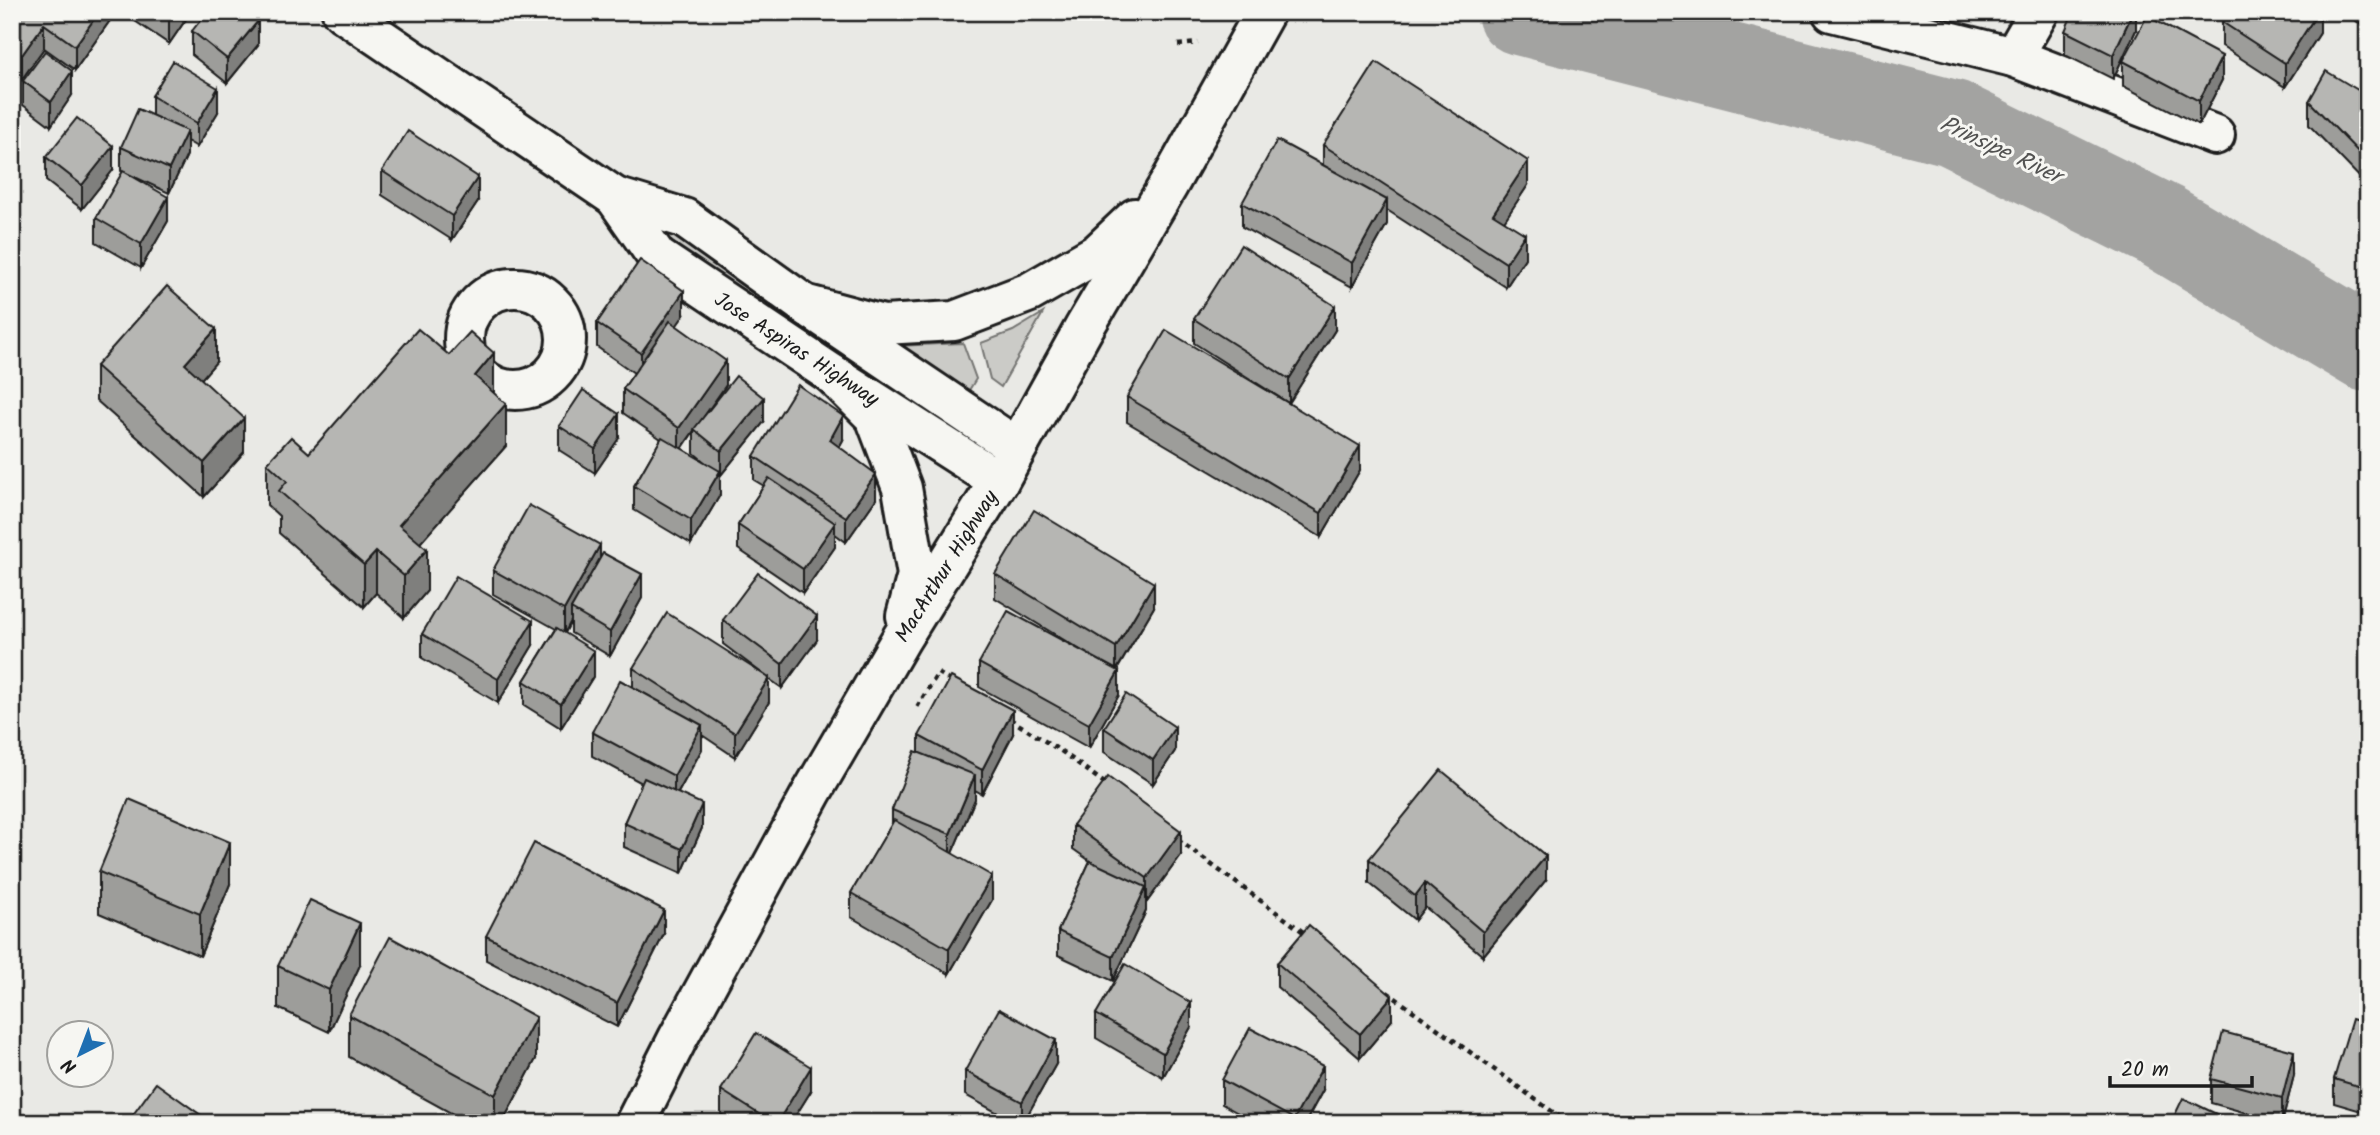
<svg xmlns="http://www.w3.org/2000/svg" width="2380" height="1135" viewBox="0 0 2380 1135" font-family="Kalam,sans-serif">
	<rect width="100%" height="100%" fill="#e9e9e5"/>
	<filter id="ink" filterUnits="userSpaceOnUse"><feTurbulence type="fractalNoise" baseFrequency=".0143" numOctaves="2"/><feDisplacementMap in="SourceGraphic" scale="14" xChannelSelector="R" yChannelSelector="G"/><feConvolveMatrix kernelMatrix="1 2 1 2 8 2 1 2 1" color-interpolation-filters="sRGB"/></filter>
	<g filter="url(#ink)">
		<g fill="#cbcbc7" stroke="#747472" stroke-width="2">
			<polygon points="654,219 918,402 917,407 909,407 653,229"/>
			<polygon points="1043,313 1001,387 990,379 981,343 1013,331"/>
			<polygon points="963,343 976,379 966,395 895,346"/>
		</g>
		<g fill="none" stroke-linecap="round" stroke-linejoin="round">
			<polyline stroke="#a3a3a1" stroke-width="86" points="1520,12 1953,123 2160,225 2368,349"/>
			<g stroke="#1c1c1c" stroke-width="44">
				<g id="minor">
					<polyline points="1832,12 2013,57 2215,135"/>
					<polyline points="2013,57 2039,12"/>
					<circle cx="515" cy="339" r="51"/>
				</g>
			</g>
			<g stroke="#1c1c1c" stroke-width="44">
				<g id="major">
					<polyline points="342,12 615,197 684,218 804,304 1016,447"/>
					<polyline points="615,197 657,257 832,374 999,481"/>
				</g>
			</g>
			<g stroke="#1c1c1c" stroke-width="44">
				<g id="highway">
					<polyline points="804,304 883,325 954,321 1030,292 1098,253 1135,218"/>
					<polyline points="832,374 875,417 902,488 917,575 906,616"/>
					<polyline points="635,1123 678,1038 812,792 901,639 999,481 1084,328 1169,184 1265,12"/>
				</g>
			</g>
			<g stroke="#1c1c1c" stroke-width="4.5" stroke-dasharray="5 5" stroke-linecap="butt">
				<polyline points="1178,45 1198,43"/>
				<polyline points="917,707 938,673 952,682"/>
				<polyline points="1010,719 1064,753 1107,785"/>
				<polyline points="1178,840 1306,934"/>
				<polyline points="1387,992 1568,1123"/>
			</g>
			<use href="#minor" stroke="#f6f6f2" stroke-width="38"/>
			<use href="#major" stroke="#f6f6f2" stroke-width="38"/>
			<use href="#highway" stroke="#f6f6f2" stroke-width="38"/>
		</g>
		<g fill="#9d9d9a" stroke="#1c1c1c" stroke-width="2" fill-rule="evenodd">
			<polygon points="12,12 116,12 75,70 44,48 22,79 12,72"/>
			<polygon points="126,12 191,12 169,44 126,15"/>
			<polygon points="2136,12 2136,30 2113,79 2065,55 2065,31"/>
			<polygon points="2320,12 2320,33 2285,87 2222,46 2222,22"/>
			<polygon points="2343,12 2368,12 2368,29"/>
			<polygon points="192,31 258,45 227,83 192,55"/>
			<polygon points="2123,61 2222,80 2199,125 2123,86"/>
			<polygon points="23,81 72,95 51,126 23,105"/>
			<polygon points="152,96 218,112 197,147 187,141 187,155 169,193 124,172 168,221 141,268 96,242 96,218 123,172 121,171 121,147 152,115"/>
			<polygon points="2368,96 2367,185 2309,125 2309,101"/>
			<polygon points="1323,145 1528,185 1504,221 1525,258 1506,287 1387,210 1387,224 1352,287 1242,227 1242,203 1323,165"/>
			<polygon points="46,157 113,170 82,209 46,181"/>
			<polygon points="382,171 478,201 452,240 382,195"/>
			<path d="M684,315L676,326L726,385L706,414L764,422L721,475L720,474V495L691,544L634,510V486L661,439L623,413V389L634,373L597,347V323ZM694,431V453L707,464L682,449Z"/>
			<polygon points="1194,319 1335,330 1289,403 1360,470 1321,537 1127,422 1127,397 1285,401 1194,343"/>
			<polygon points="216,362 201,379 244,452 204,497 96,400 96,366"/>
			<polygon points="494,393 506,446 420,543 427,591 404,618 376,593 364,607 279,533 279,516 267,505 267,463 309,453"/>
			<polygon points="559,426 619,438 595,473 559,450"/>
			<polygon points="843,440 839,447 876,499 846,542 835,534 835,547 803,593 738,549 738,525 764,486 754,480 754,456"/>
			<polygon points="600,559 642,598 610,656 571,633 571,621 565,633 594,675 561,728 524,705 524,681 556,629 493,594 493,570"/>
			<polygon points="995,574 1154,607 1117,670 1119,695 1089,748 979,687 979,663 1087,654 995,598"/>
			<polygon points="723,620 817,640 782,688 769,679 769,702 735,757 702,735 702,749 678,793 702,828 682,873 624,847 624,823 642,783 592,756 592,732 633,687 633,668 763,674 723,644"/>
			<polygon points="422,634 533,645 498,703 422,658"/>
			<polygon points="1104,728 1175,751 1153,784 1104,752"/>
			<polygon points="1013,734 982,794 975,790 975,799 952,853 992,900 949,974 851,917 851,893 892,824 892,810 919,753 919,736"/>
			<polygon points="1073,825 1181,855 1147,902 1146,902 1146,911 1113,981 1058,955 1058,931 1090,861 1073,849"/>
			<polygon points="1369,859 1546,880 1483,956 1425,907 1415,920 1369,883"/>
			<polygon points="99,872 230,884 200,956 99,913"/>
			<polygon points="664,934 617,1027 486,960 486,936"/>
			<polygon points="1277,963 1392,1020 1360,1058 1277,987"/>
			<polygon points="360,965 329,1032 278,1008 278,966"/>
			<polygon points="1096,1014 1191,1027 1163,1077 1096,1038"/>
			<polygon points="349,1015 536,1059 502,1123 469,1123 349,1057"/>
			<polygon points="2368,1024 2368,1113 2334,1103 2334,1079"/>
			<polygon points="1056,1064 1023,1123 1016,1123 965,1095 965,1071"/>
			<polygon points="2294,1075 2282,1123 2211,1103 2211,1079"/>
			<polygon points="1222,1080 1323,1090 1305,1123 1256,1123 1222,1104"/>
			<polygon points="721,1090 811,1091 791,1123 735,1123 721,1114"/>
		</g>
		<g fill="#7f7f7d" stroke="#1c1c1c" stroke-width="2">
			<polygon points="99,12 116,12 75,70 75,46"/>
			<polygon points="175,12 191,12 169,44 169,20"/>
			<polygon points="2133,12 2136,12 2136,30 2113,79 2113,55"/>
			<polygon points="2318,12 2320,12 2320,33 2285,87 2285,63"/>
			<polygon points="258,21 258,45 227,83 227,59"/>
			<polygon points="44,24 44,48 22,79 22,55"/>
			<polygon points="2222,56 2222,80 2199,125 2199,101"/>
			<polygon points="72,71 72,95 51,126 51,102"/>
			<polygon points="218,88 218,112 197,147 197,123"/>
			<polygon points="187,131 187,155 169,193 169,169"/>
			<polygon points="113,146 113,170 82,209 82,185"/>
			<polygon points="1528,161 1528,185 1493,238 1493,214"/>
			<polygon points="478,177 478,201 452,240 452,216"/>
			<polygon points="168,197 168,221 141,268 141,244"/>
			<polygon points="1387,200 1387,224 1352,287 1352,263"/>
			<polygon points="1525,234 1525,258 1506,287 1506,263"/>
			<polygon points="684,291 684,315 641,377 641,353"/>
			<polygon points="1335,306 1335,330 1289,403 1289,379"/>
			<polygon points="216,329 216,362 185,398 185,364"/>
			<polygon points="494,353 494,395 475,376"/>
			<polygon points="726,361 726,385 679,452 679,428"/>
			<polygon points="764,398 764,422 721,475 721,451"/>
			<polygon points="506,404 506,446 399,567 399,525"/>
			<polygon points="619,414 619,438 595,473 595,449"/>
			<polygon points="843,416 843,440 830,464 830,440"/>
			<polygon points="244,418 244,452 204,497 204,463"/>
			<polygon points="1360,446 1360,470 1321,537 1321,513"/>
			<polygon points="720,471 720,495 691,544 691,520"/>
			<polygon points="876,474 876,499 846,542 846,517"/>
			<polygon points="835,523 835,547 803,593 803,569"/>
			<polygon points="600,545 600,569 571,609 571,621 564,634 564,610"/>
			<polygon points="427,549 427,591 404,618 404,576"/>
			<polygon points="376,552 376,593 364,607 364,565"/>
			<polygon points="642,574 642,598 610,656 610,632"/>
			<polygon points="1154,583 1154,607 1116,671 1116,647"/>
			<polygon points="817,616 817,640 782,688 782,664"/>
			<polygon points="533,621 533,645 498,703 498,679"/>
			<polygon points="594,651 594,675 561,728 561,704"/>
			<polygon points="1119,671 1119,695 1089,748 1089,724"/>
			<polygon points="769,678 769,702 735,757 735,733"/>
			<polygon points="1013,710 1013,734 982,794 982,770"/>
			<polygon points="702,725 702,749 674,800 674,776"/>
			<polygon points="1175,727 1175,751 1153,784 1153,760"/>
			<polygon points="975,775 975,799 950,858 950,834"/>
			<polygon points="702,804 702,828 682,873 682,849"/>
			<polygon points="1181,831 1181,855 1147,902 1147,878"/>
			<polygon points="230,842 230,884 200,956 200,914"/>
			<polygon points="1546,856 1546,880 1483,956 1483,932"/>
			<polygon points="992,876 992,900 949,974 949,949"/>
			<polygon points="1425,883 1425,907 1415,920 1415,896"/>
			<polygon points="1146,887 1146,911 1113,981 1113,957"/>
			<polygon points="664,910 664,934 617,1027 617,1003"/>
			<polygon points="360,923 360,965 329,1032 329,990"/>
			<polygon points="1392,996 1392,1020 1360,1058 1360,1034"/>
			<polygon points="1191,1003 1191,1027 1163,1077 1163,1053"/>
			<polygon points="536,1017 536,1059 502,1123 495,1123 495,1095"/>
			<polygon points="1056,1040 1056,1064 1023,1123 1022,1123 1022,1102"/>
			<polygon points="2294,1051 2294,1075 2282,1123 2282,1098"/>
			<polygon points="1323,1066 1323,1090 1305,1123 1294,1123 1294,1119"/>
			<polygon points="811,1067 811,1091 791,1123 777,1123"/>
		</g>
		<g fill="#b6b6b3" stroke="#1c1c1c" stroke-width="2">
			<polygon points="12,12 99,12 75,46 44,24 22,55 12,48"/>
			<polygon points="157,12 175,12 169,20"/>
			<polygon points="207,12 247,12 258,21 227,59 192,31"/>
			<polygon points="2073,12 2133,12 2113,55 2065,31"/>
			<polygon points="2229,12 2318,12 2285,63 2222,22"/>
			<polygon points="2147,16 2222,56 2199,101 2123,61"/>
			<polygon points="45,51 72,71 51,102 23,81"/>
			<polygon points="173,61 218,88 197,123 152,96"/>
			<polygon points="1376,62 1528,161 1493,214 1525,234 1506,263 1323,145"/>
			<polygon points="2326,71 2368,96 2367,161 2309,101"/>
			<polygon points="138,109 187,131 169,169 121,147"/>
			<polygon points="77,118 113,146 82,185 46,157"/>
			<polygon points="408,131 478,177 452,216 382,171"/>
			<polygon points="1277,140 1387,200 1352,263 1242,203"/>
			<polygon points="123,171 168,197 141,244 96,218"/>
			<polygon points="1241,245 1335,306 1289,379 1194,319"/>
			<polygon points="640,260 684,291 641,353 597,323"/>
			<polygon points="167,286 216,329 185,364 244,418 204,463 96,366"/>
			<polygon points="670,321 726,361 679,428 623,389"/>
			<polygon points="418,329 449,355 470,332 494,353 475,376 506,404 399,525 427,549 404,576 376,552 364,565 279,491 287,481 267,463 291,437 309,453"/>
			<polygon points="1166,330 1360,446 1321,513 1127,397"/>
			<polygon points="736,376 764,398 721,451 694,429"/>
			<polygon points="798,385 843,416 830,440 876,474 846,517 754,456"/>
			<polygon points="583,390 619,414 595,449 559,426"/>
			<polygon points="662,437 720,471 691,520 634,486"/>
			<polygon points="769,478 835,523 803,569 738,525"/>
			<polygon points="529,505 600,545 564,610 493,570"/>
			<polygon points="1034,510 1154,583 1116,647 995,574"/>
			<polygon points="603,553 642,574 610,632 571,609"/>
			<polygon points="758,573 817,616 782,664 723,620"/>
			<polygon points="456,576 533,621 498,679 422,634"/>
			<polygon points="1008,611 1119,671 1089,724 979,663"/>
			<polygon points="667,613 769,678 735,733 633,668"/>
			<polygon points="557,628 594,651 561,704 524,681"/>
			<polygon points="951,677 1013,710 982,770 919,736"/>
			<polygon points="620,680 702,725 674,776 592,732"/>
			<polygon points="1126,694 1175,727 1153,760 1104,728"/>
			<polygon points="915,751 975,775 950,834 892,810"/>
			<polygon points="1441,770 1546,856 1483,932 1425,883 1415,896 1369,859"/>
			<polygon points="1108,777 1181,831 1147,878 1073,825"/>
			<polygon points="644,778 702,804 682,849 624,823"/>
			<polygon points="129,799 230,842 200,914 99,872"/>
			<polygon points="894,820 992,876 949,949 851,893"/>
			<polygon points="534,843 664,910 617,1003 486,936"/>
			<polygon points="1090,861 1146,887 1113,957 1058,931"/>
			<polygon points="310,900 360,923 329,990 278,966"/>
			<polygon points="1309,925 1392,996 1360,1034 1277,963"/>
			<polygon points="390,937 536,1017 495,1095 349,1015"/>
			<polygon points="1125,964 1191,1003 1163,1053 1096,1014"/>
			<polygon points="999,1009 1056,1040 1022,1102 965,1071"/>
			<polygon points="2352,1019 2368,1024 2368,1089 2334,1079"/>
			<polygon points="1250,1028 1323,1066 1294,1119 1222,1080"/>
			<polygon points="2223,1032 2294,1051 2282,1098 2211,1079"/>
			<polygon points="756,1033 811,1067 777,1123 773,1123 721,1090"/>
			<polygon points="156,1083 205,1118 201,1123 127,1123"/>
			<polygon points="2183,1098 2235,1123 2171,1123"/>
		</g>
	</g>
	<g text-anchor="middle" stroke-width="6" stroke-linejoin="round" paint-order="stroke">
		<g font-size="21" fill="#1c1c1c" stroke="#f6f6f2">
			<text transform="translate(797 349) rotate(33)" y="7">Jose Aspiras Highway</text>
			<text transform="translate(946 566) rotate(-58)" y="7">MacArthur Highway</text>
		</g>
		<g font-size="23" font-style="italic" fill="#525251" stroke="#f6f6f2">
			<text transform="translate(2001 149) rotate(25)" y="8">Prinsipe River</text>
		</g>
	</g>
	<rect width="2380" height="1135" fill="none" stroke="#f6f6f2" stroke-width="42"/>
	<rect x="21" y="21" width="2338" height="1093" fill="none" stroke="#1c1c1c" stroke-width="2.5" filter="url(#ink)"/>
	<g transform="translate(80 1054) rotate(222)"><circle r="33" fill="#f6f6f2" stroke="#9f9f9c" stroke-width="2"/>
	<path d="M0-5L12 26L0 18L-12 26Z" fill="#1f6fb2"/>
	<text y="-10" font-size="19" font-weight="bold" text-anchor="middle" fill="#1c1c1c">N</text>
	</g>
	<path d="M2110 1076v10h142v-10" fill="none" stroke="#1c1c1c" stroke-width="3.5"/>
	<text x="2121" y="1076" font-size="21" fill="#1c1c1c" stroke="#f6f6f2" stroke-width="5" paint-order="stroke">20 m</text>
</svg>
